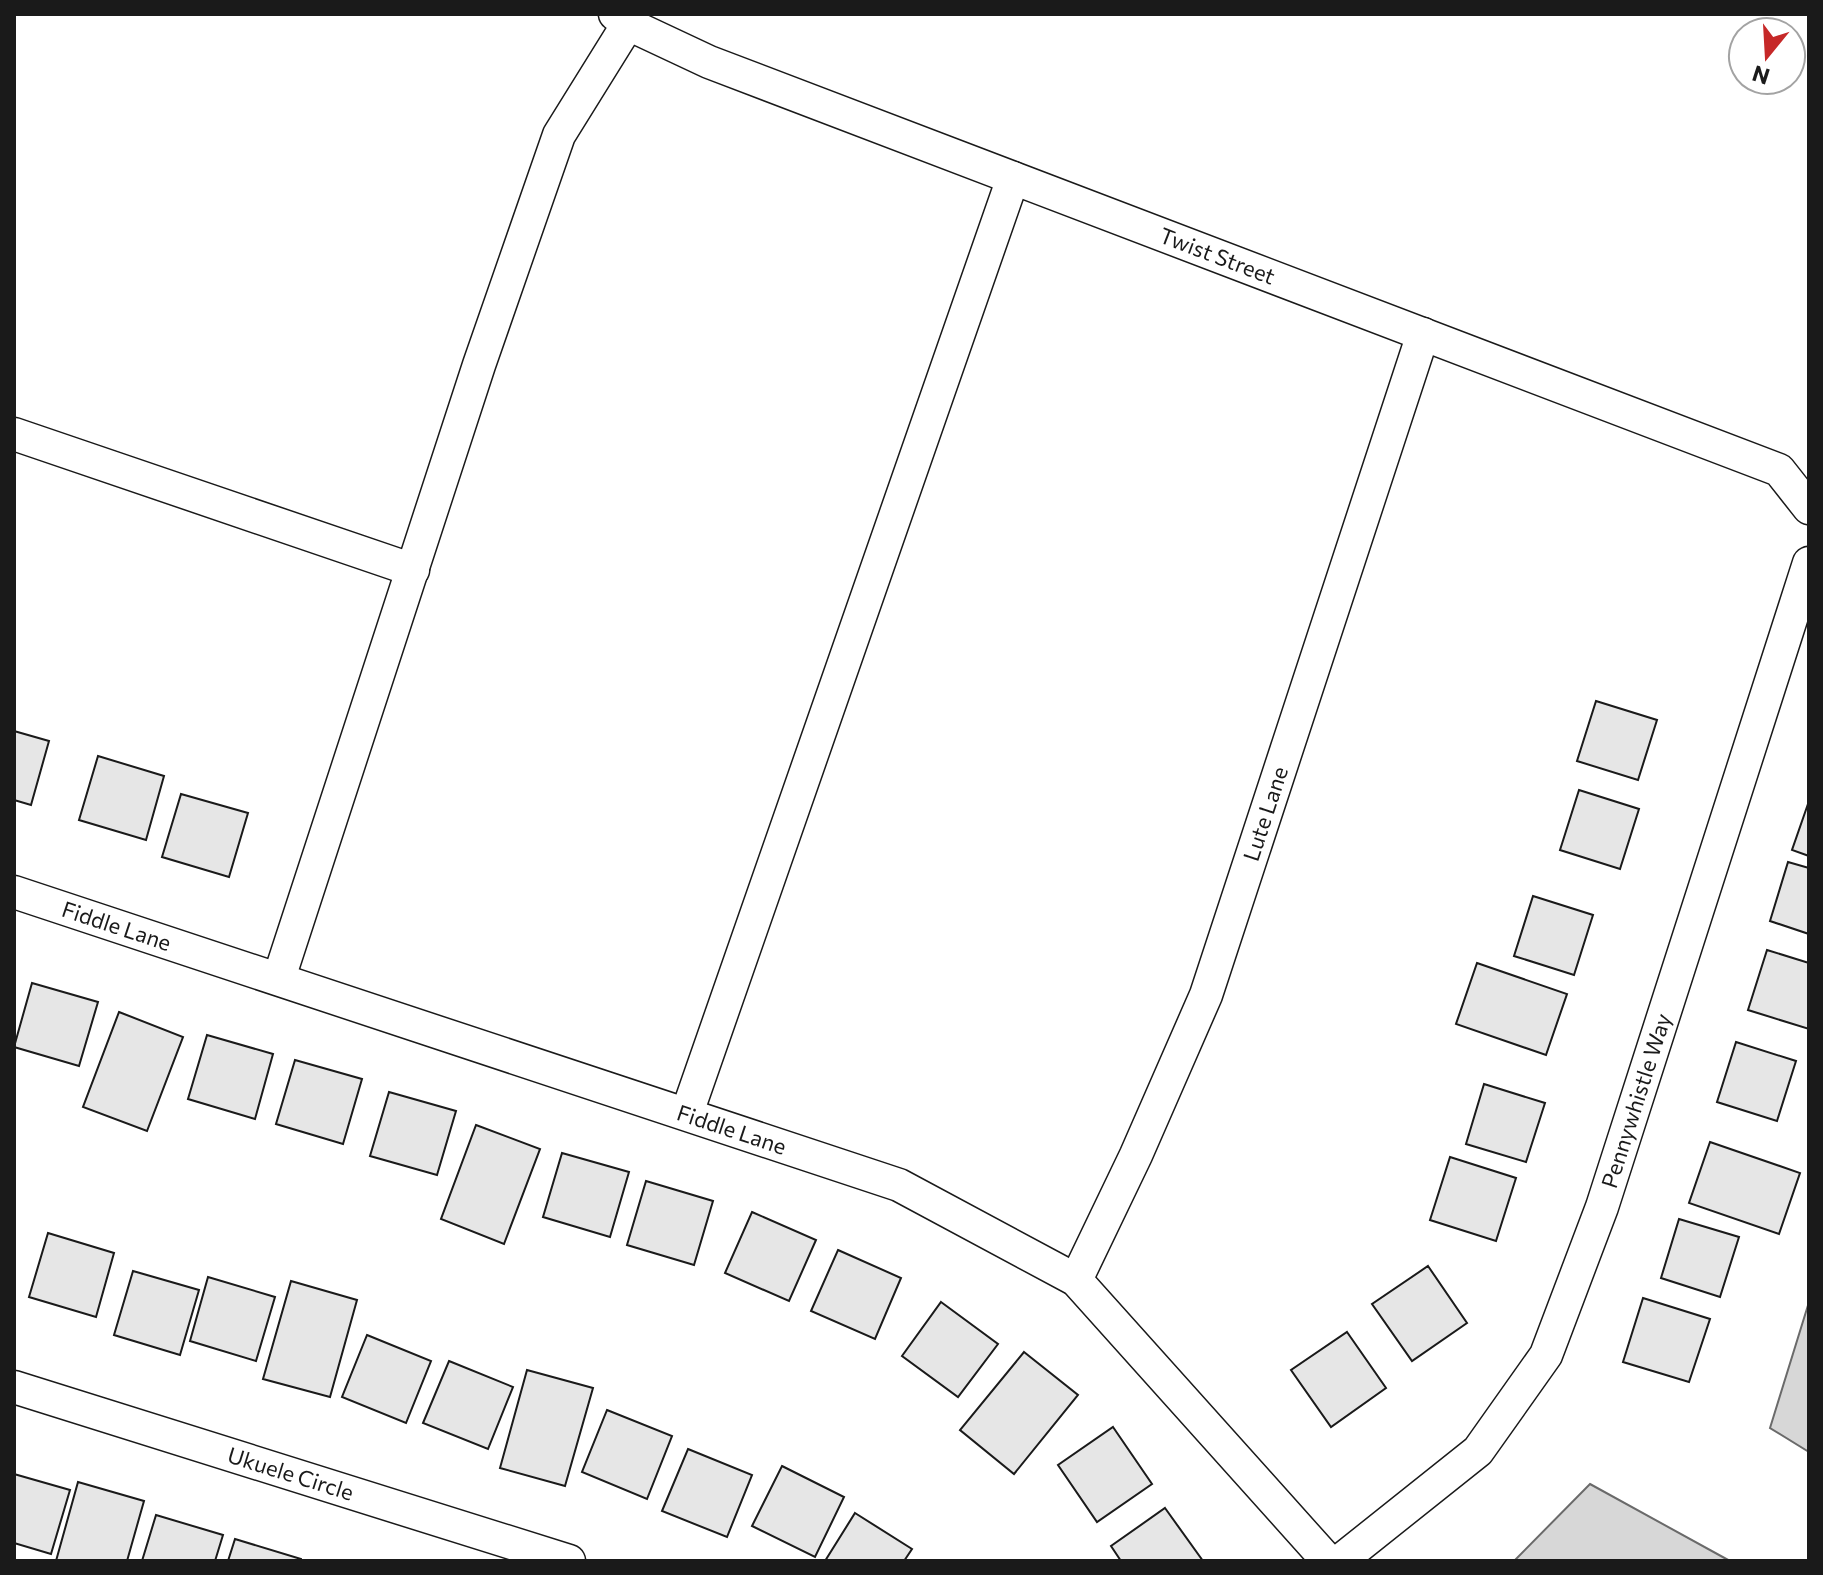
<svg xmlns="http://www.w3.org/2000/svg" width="1823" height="1575" viewBox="0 0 1823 1575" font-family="Commissioner,sans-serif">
	<rect width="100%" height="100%" fill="#fff"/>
	<g fill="#d7d7d7" stroke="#6a6a6a" stroke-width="2">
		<polygon points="1809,1302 1809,1452 1770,1428"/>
		<polygon points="1590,1484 1730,1561 1514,1561"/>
	</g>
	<g fill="#e6e6e6" stroke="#1a1a1a" stroke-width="2">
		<polygon points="1596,701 1657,720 1638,780 1577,761"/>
		<polygon points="14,731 49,741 31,805 14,800"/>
		<polygon points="98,756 164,776 146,840 79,820"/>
		<polygon points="1579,790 1639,809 1620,869 1560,850"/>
		<polygon points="181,794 248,813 229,877 162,857"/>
		<polygon points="1809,801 1809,856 1792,850"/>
		<polygon points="1788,862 1809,868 1809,934 1770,921"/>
		<polygon points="1533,896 1593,915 1574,975 1514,956"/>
		<polygon points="1767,950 1809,963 1809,1029 1748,1010"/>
		<polygon points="1477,963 1567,994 1546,1055 1456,1024"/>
		<polygon points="32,983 98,1002 79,1066 14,1047"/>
		<polygon points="119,1012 183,1037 147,1131 83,1107"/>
		<polygon points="207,1035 273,1054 255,1119 188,1099"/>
		<polygon points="1736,1042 1796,1061 1777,1121 1717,1102"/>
		<polygon points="295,1060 362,1079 343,1144 276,1124"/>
		<polygon points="1484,1084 1545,1103 1526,1162 1466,1144"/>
		<polygon points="389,1092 456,1111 437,1175 370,1156"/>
		<polygon points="476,1125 540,1149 504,1244 441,1219"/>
		<polygon points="1710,1142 1800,1173 1779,1234 1689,1203"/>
		<polygon points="562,1153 629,1172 610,1237 543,1217"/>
		<polygon points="1450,1157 1516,1178 1496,1241 1430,1220"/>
		<polygon points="646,1181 713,1201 694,1265 627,1245"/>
		<polygon points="752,1212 816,1240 789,1301 725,1273"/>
		<polygon points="1679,1219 1739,1237 1720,1297 1661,1278"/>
		<polygon points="48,1233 114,1253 96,1317 29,1297"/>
		<polygon points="838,1250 901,1278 875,1339 811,1311"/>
		<polygon points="1428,1266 1467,1323 1412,1361 1372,1304"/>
		<polygon points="133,1271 199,1290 180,1355 114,1335"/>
		<polygon points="208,1277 275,1297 256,1361 190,1341"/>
		<polygon points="291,1281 357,1300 330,1397 263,1379"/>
		<polygon points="1643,1298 1710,1319 1689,1382 1623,1362"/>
		<polygon points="941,1302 998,1344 958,1397 902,1356"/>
		<polygon points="1347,1332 1386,1388 1331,1427 1291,1370"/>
		<polygon points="367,1335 431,1361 406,1423 342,1397"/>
		<polygon points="1024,1352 1078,1395 1014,1474 960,1430"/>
		<polygon points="449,1361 513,1387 488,1449 423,1423"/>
		<polygon points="527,1370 593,1388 565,1486 500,1468"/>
		<polygon points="607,1410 672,1436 647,1499 582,1472"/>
		<polygon points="1113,1427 1152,1484 1097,1522 1058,1465"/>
		<polygon points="688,1449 752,1475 727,1537 662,1511"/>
		<polygon points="782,1466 844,1497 815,1557 752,1526"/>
		<polygon points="14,1474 70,1490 51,1554 14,1543"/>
		<polygon points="78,1482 144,1501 127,1561 56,1561"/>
		<polygon points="1165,1508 1203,1561 1121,1561 1111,1546"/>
		<polygon points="855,1513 912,1549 904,1561 825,1561"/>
		<polygon points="156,1515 223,1535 215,1561 142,1561"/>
		<polygon points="235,1539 301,1559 301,1561 228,1561"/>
	</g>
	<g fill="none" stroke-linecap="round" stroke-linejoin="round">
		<g stroke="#1a1a1a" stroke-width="35">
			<g id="minor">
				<path id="s1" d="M615,14L628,24L709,62L1779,470L1809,508"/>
				<polyline points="14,434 413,570"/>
				<path id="s2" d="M14,892L899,1185L1076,1280L1328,1561"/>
				<polyline points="279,978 479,365 559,135 628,24"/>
				<polyline points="687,1113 1013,178"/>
				<path id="s3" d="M1076,1280L1136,1155L1206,995L1423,334"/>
				<path id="s4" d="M14,1387L569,1561"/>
				<path id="s5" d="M1340,1561L1478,1451L1546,1355L1602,1207L1809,563"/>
			</g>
		</g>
		<use href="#minor" stroke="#fff" stroke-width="32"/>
	</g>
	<g text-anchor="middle" stroke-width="6" stroke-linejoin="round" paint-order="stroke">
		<g font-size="22" fill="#1a1a1a" stroke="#fff">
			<text dy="8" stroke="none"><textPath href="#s1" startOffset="650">Twist Street</textPath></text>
			<text dy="8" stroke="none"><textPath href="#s3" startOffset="504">Lute Lane</textPath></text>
			<text dy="8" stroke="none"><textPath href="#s2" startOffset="108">Fiddle Lane</textPath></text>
			<text dy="8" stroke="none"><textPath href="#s5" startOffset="564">Pennywhistle Way</textPath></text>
			<text dy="8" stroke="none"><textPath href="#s2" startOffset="756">Fiddle Lane</textPath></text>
			<text dy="8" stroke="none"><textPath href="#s4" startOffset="290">Ukuele Circle</textPath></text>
		</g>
	</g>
	<rect width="1823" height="1575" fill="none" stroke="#1a1a1a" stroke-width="32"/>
	<g transform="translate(1767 56) rotate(198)"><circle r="38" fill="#ffffff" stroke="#a3a3a3" stroke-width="2"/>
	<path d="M0-6L14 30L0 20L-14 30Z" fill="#c62828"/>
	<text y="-12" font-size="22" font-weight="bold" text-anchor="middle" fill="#1a1a1a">N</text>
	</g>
</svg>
